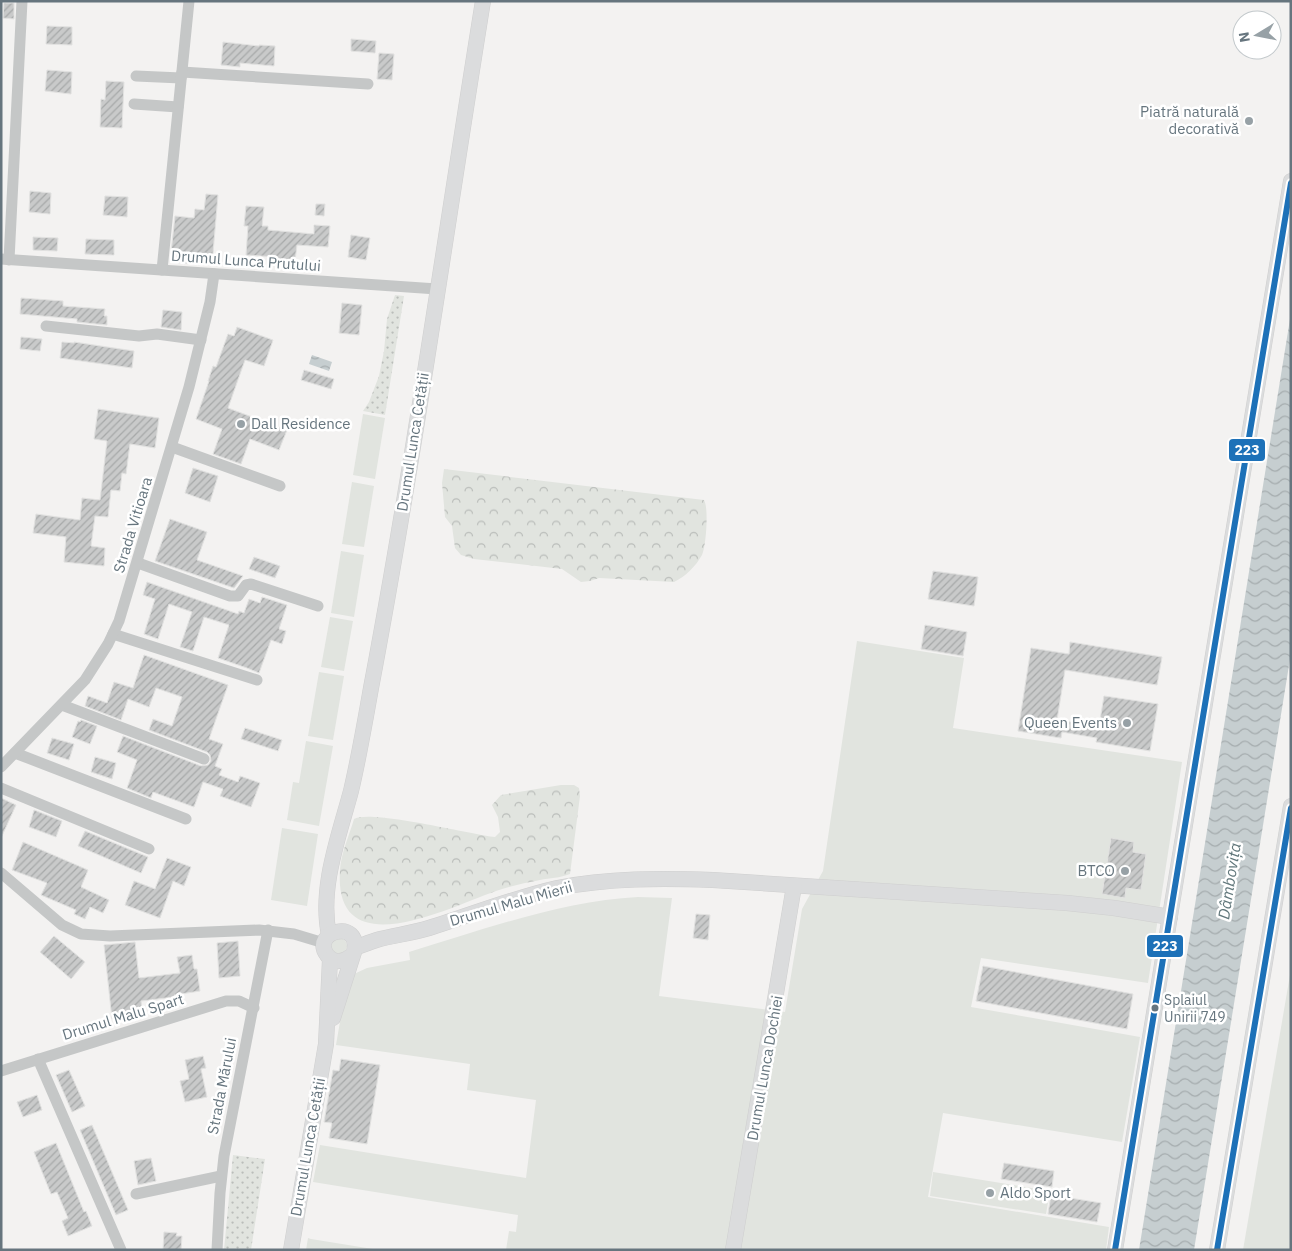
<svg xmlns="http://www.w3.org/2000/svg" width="1292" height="1251" viewBox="0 0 1292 1251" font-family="'IBM Plex Sans',sans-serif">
	<defs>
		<pattern id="forest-crowns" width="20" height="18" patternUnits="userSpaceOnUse" patternTransform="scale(1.25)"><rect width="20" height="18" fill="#e1e4df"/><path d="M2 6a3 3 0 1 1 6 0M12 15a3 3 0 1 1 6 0" fill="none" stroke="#babdba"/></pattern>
		<pattern id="park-dots" width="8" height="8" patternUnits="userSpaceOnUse" patternTransform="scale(1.25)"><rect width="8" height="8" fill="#e1e4df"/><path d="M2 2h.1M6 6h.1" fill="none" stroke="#babdba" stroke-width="1.8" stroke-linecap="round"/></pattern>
		<pattern id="water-waves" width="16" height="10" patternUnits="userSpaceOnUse" patternTransform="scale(1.25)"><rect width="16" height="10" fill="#c6ced0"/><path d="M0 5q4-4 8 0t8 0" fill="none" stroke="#a5acae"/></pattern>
		<pattern id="building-hatch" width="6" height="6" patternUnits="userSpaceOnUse" patternTransform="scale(1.25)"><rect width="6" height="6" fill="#c9caca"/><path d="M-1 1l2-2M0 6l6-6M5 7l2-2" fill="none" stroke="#a7a9a9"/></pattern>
	</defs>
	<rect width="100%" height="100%" fill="#f3f2f1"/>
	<g fill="#e1e4df">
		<polygon points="363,414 385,418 375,479 353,475"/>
		<polygon points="352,482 374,486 364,547 342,544"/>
		<polygon points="341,551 364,555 354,617 331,613"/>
		<polygon points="330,617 353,621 344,671 321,667"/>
		<path d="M857,641L964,658L953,728L1182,762L1148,983L981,958L971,1007L1140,1037L1122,1142L943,1113L928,1197L1109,1227L1106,1250H506L509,1231L516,1232L518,1215L313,1182L320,1145L526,1178L536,1100L467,1090L470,1064L336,1045L342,1010L354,974L367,968L410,960L409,952C482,930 561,901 638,897C649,897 661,898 672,898L659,996L785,1012L802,909L823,871Z"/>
		<polygon points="319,672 344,676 333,740 308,736"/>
		<polygon points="306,741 333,746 319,826 287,820 293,782 299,783"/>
		<polygon points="282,828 318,834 307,906 271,900"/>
		<circle cx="339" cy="946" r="8"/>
		<polygon points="1291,969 1291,1250 1243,1250"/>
		<polygon points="933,1172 1050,1191 1046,1214 930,1196"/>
		<polygon points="308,1238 311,1239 379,1250 306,1250"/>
	</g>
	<g fill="url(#forest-crowns)">
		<path d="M444,469L704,500C709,508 706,547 702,555C696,566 685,577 674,582L599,578L590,581L581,582L562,569L474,559L461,555L455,548L452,526L445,517L442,483Z"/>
		<path d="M561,785H574L579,788L580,796L570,874C560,878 550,878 540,880C525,883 510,886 496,891C450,907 333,968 340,870C341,853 349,836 354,819C370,809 469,834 495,837L500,832L498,817L492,805L501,795Z"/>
	</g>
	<g fill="url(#park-dots)">
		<polygon points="395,295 404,296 385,415 363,411 369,402 379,376 384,351 387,319"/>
		<polygon points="233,1155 265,1159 251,1250 224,1250"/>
	</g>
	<g fill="url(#water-waves)">
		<polygon points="1291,313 1291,653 1194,1250 1139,1250"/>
		<polygon points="312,355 332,362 329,371 309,364"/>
	</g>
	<g fill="url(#building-hatch)" stroke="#e2e2e1">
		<polygon points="4,3 14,3 14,19 3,18"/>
		<polygon points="47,26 72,27 72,45 46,44"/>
		<polygon points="351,39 376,41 375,53 351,51"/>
		<polygon points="223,42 259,46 259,45 275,46 274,66 240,63 240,67 221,65"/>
		<polygon points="379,53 394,54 392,80 377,79"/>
		<polygon points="47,70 72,72 71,94 45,91"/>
		<polygon points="106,81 124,82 122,128 100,127 101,99 105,100"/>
		<polygon points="30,191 51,193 50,214 29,212"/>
		<polygon points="206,194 218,195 212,265 170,262 175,216 194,218 195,209 204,210"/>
		<polygon points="105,196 128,197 127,217 103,215"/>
		<polygon points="316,204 325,204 324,216 315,215"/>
		<polygon points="246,206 264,207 262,226 268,226 268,230 314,234 314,225 330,226 328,247 297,245 295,261 275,260 276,257 246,255 248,226 244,226"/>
		<polygon points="351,235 370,238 366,260 348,257"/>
		<polygon points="33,237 58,238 57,251 33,250"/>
		<polygon points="86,239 114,240 114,255 85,254"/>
		<polygon points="21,298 63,301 63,306 105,309 104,316 107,316 107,325 77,322 77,319 20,314"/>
		<polygon points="342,303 362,305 359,335 339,333"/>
		<polygon points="163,310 182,312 181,330 161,327"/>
		<polygon points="237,327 273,340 264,366 245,360 228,408 287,430 279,450 250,439 241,464 213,454 222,429 196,419 209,381 208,381 213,366 216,367 228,334 234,336"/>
		<polygon points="21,337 42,339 40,351 20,349"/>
		<polygon points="62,342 74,343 74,342 134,351 132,368 60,358"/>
		<polygon points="304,370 334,379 331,389 301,380"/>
		<polygon points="98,409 159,418 155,448 130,444 126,474 122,473 120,491 111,490 108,517 95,516 91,546 105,548 104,566 64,562 66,537 33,533 36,514 80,520 82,498 100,500 107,441 94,439"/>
		<polygon points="193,468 218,476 210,502 185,493"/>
		<polygon points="170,519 207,532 197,560 243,576 234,588 155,561"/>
		<polygon points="254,557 280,566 275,578 249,569"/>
		<polygon points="933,571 978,577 974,606 928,599"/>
		<polygon points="147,582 238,614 239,611 244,613 249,599 260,603 262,597 287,605 279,629 286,631 282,644 271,640 259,673 247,668 218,658 229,625 204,617 193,651 180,647 192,612 169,604 158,639 144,634 155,599 143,595"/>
		<polygon points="925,625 967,632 963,656 921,649"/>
		<polygon points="1070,642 1162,657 1157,685 1065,670 1057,720 1099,726 1104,696 1158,704 1150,751 1096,742 1097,738 1062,732 1061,738 1018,731 1031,648 1069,654"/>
		<polygon points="144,655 228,685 209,739 223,744 215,766 222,769 219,775 238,782 240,776 260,783 251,807 220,796 223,789 203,782 194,807 153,792 151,798 127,788 137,760 117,752 123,736 201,766 208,765 211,761 210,755 207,752 149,730 153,719 172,726 182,697 156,688 149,707 128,699 121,720 85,706 88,696 107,703 114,682 133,688"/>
		<polygon points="81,720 97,726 90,744 72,737 78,721 80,722"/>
		<polygon points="245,728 282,740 278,751 241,739"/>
		<polygon points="52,738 74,744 69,760 47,753"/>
		<polygon points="95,757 116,763 112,779 91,772"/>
		<polygon points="1,798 16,805 1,838"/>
		<polygon points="34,810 62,821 56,837 29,827"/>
		<polygon points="85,831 148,857 141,873 78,846"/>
		<polygon points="1111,838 1134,842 1133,852 1146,854 1141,890 1126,888 1125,898 1102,894"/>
		<polygon points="23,842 88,870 81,887 109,900 103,913 90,907 85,919 74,914 76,910 41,895 47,883 12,870"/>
		<polygon points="167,858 191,867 184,886 173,881 160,918 125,905 134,881 155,889"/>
		<polygon points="696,914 710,915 708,940 693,938"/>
		<polygon points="54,936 85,962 71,979 40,952"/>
		<polygon points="238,941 240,976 219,978 217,943"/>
		<polygon points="135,942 139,978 180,973 177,957 192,955 194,969 197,969 200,991 174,995 174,997 141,1001 143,1016 112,1019 104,945"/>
		<polygon points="983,966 1133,994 1127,1029 976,1001"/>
		<polygon points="203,1056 206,1068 201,1069 207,1097 185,1102 180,1081 189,1079 185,1060"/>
		<polygon points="341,1059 380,1065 367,1144 329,1138 332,1123 324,1122 333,1070 339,1071"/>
		<polygon points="69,1070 85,1106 72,1112 56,1075"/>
		<polygon points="37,1095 42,1110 23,1117 17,1102"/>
		<polygon points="92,1125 128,1210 116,1215 80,1130"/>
		<polygon points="56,1143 84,1212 86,1211 92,1226 68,1236 62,1221 68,1218 57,1192 51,1194 34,1152"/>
		<polygon points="151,1158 156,1181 138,1185 134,1161"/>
		<polygon points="1004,1163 1054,1171 1052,1187 1001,1179"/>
		<polygon points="1051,1195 1101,1203 1097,1222 1048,1214"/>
		<polygon points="164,1232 177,1233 176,1236 182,1236 181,1250 163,1250"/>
	</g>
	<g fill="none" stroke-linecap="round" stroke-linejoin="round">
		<g stroke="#cfcfcf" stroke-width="16">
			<g id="secondary">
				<path d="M329,935C319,888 339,836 351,791C359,757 365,722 371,688C414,460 446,230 483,1"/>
				<path d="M355,948C363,945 372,941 380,939C396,935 413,933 429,928C471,915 513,898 557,888C608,878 661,878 713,880L1067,903L1114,908L1170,917"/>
				<path d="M333,1018L354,952C362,918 310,931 327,955C333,964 344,962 351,956"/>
				<polyline points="291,1250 326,1044 330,959"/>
				<polyline points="733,1250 794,886"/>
				<polyline points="1115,1250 1291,181"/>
				<polyline points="1217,1250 1291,806"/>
			</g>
		</g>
		<g stroke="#c5c7c7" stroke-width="11">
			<polyline points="182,72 368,84"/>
			<polyline points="136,76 181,78"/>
			<polyline points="134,104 178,107"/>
			<polyline points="1,259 437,289"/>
			<polyline points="9,260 22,1"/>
			<polyline points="162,270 189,1"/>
			<polyline points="46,326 139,336 157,334 201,340"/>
			<polyline points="172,447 280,486"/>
			<polyline points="138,563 230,596 238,596 246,585 251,584 318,606"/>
			<polyline points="113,634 257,680"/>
			<polyline points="62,705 204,759"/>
			<polyline points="15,753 186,819"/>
			<polyline points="1,767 85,680 108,644 119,621 189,387 210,302 214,274"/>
			<polyline points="1,788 149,849"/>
			<polyline points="1,873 62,925 81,934 110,936 259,930 294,934 324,943"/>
			<polyline points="38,1059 121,1250"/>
			<polyline points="1,1071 226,1001 239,1001 254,1008"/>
			<polyline points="136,1194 221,1176"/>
			<polyline points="217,1250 220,1193 224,1156 268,930"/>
		</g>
		<use href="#secondary" stroke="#dbdcdd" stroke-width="15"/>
		<g stroke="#fff" stroke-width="10">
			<g id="bus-1">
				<polyline points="1115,1250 1291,183"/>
				<polyline points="1217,1250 1291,808"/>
			</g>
		</g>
		<use href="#bus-1" stroke="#1d71b8" stroke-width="6"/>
	</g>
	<g fill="#97a1a6" stroke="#fff" stroke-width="2">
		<circle cx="1249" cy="121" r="5"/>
		<circle cx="241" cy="424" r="5"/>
		<circle cx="1127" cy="723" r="5"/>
		<circle cx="1125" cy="871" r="5"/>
		<circle cx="990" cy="1193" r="5"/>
	</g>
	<circle fill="#66757e" stroke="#fff" stroke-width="2" cx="1155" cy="1008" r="4.5"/>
	<g text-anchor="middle" stroke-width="5" stroke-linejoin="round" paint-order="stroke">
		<g font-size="14" fill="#66757e" stroke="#fff" text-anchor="start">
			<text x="1164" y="1005">Splaiul<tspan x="1164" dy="17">Unirii 749</tspan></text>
		</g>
		<g font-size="15" fill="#66757e" stroke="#fff" text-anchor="end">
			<text x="1239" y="117">Piatră naturală<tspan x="1239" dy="17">decorativă</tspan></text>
			<text x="251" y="429" text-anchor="start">Dall Residence</text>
			<text x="1117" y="728">Queen Events</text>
			<text x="1115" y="876">BTCO</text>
			<text x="1000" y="1198" text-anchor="start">Aldo Sport</text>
		</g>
		<g font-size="15" fill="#66757e" stroke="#fff">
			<text transform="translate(246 261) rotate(4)" y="5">Drumul Lunca Prutului</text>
			<text transform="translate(413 442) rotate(-81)" y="5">Drumul Lunca Cetății</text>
			<text transform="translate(133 525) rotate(-73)" y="5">Strada Vitioara</text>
			<text transform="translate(511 904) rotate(-16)" y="5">Drumul Malu Mierii</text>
			<text transform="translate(123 1017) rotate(-17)" y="5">Drumul Malu Spart</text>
			<text transform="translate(765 1068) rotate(-80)" y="5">Drumul Lunca Dochiei</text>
			<text transform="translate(222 1086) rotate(-79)" y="5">Strada Mărului</text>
			<text transform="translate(308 1147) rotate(-80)" y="5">Drumul Lunca Cetății</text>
		</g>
		<g font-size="16" font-style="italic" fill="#61777b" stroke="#fff">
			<text transform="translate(1229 881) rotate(-81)" y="6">Dâmbovița</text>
		</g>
	</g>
	<g stroke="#fff" stroke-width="2">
		<rect x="1228" y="438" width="38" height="24" rx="5" fill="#1d71b8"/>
		<rect x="1146" y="934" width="38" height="24" rx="5" fill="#1d71b8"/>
	</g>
	<g font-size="14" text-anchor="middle" font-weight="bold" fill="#fff">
		<text x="1247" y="455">223</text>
		<text x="1165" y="951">223</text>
	</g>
	<rect width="1292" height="1251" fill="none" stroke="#66757e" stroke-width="5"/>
	<g transform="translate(1257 35) rotate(260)"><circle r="24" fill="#ffffff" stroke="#c2c8cb"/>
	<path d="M0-4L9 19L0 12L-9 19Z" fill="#97a1a6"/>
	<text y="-8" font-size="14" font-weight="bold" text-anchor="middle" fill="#66757e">N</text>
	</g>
</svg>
